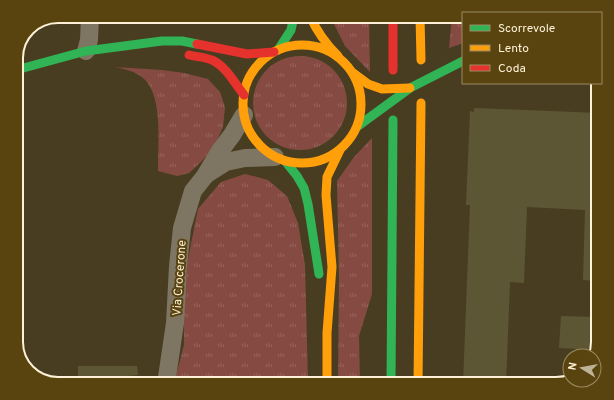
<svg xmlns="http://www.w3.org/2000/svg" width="614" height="400" viewBox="0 0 614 400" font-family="Overpass,sans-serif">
	<defs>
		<pattern id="grass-tufts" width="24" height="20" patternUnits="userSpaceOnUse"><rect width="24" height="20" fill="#854b43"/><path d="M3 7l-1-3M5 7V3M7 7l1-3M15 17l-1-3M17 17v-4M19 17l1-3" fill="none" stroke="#97655d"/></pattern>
	</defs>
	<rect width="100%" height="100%" fill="#483d21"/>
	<g fill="url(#grass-tufts)">
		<polygon points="330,16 369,16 370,72 345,46"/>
		<polygon points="452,16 463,16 463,43 449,48"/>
		<circle cx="300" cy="103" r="47"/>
		<path d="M114,67L162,70L184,73L208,79L220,92L225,107L223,127L214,147L201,162L189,173L177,176L158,171C158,147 162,105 149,85C142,73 127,69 114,67Z"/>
		<polygon points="372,138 372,294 359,336 360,384 338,384 339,277 337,181 354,157"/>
		<polygon points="245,174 268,180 287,196 298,223 305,265 308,384 173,384 175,379 184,345 184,304 187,264 198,209 221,182"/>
	</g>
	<g fill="#5d5635">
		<polygon points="474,108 598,113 598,281 583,280 585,210 527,207 524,283 510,282 506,384 463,384 470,205 466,205 470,111 474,112"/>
		<polygon points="561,316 598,317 598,342 596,350 559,348"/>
		<polygon points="78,366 137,366 138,375 106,378 106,384 78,384"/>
	</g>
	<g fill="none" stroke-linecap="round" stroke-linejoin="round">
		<g stroke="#7e7562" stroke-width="18">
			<polyline points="86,51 89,40 90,16"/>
			<polyline points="207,174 226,162 245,158 275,157"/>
			<polyline points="166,384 175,323 178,266 182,228 193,191 205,176 220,151 232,135 244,115"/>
		</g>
		<g stroke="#30b455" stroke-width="9">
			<polyline points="278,50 291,30 294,16"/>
			<polyline points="16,70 86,51 162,41 182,41 197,44"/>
			<polyline points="358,126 410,88 463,61"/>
			<polyline points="285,161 297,176 304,188 308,204 319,274"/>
			<polyline points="391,384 393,120"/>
		</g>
		<g stroke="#ff9f0a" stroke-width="9">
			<path d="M310,16C317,32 326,44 338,56"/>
			<polyline points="420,16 421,60"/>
			<circle cx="302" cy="104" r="59"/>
			<polyline points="353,73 368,84 382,89 410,88"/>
			<polyline points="327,384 327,333 332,267 326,195 327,177 340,150"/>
			<polyline points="418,384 421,103"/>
		</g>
		<g stroke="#e5322d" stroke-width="9">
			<polyline points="393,16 393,70"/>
			<polyline points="197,44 247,54 274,52"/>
			<path d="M189,55C197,57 207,57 214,61C227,68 235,84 244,95"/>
		</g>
	</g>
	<g text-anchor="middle" stroke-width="4" stroke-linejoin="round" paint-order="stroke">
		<g font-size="12" fill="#fdf1d7" stroke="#594410">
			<text transform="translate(179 278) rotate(-86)" y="4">Via Crocerone</text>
		</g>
	</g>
	<path d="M0 0H614V400H0ZM58 23H556A35 35 0 0 1 591 58V342A35 35 0 0 1 556 377H58A35 35 0 0 1 23 342V58A35 35 0 0 1 58 23Z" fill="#594410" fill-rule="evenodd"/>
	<path fill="none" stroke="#fdf1d7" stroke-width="2" d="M58 23H556A35 35 0 0 1 591 58V342A35 35 0 0 1 556 377H58A35 35 0 0 1 23 342V58A35 35 0 0 1 58 23Z"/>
	<rect x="462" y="12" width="140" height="72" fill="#594410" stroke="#9b8960"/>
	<rect x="470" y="25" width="20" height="6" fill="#30b455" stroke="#9b8960"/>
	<text x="498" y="32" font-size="12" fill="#fdf1d7">Scorrevole</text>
	<rect x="470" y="45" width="20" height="6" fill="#ff9f0a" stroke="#9b8960"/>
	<text x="498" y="52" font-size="12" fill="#fdf1d7">Lento</text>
	<rect x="470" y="65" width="20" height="6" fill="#e5322d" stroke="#9b8960"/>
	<text x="498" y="72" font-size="12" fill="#fdf1d7">Coda</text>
	<g transform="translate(582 368) rotate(281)"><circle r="19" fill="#594410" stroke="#9b8960"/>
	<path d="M0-3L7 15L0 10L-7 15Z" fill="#beb297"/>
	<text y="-6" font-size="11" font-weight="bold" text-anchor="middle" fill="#fdf1d7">N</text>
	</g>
</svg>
